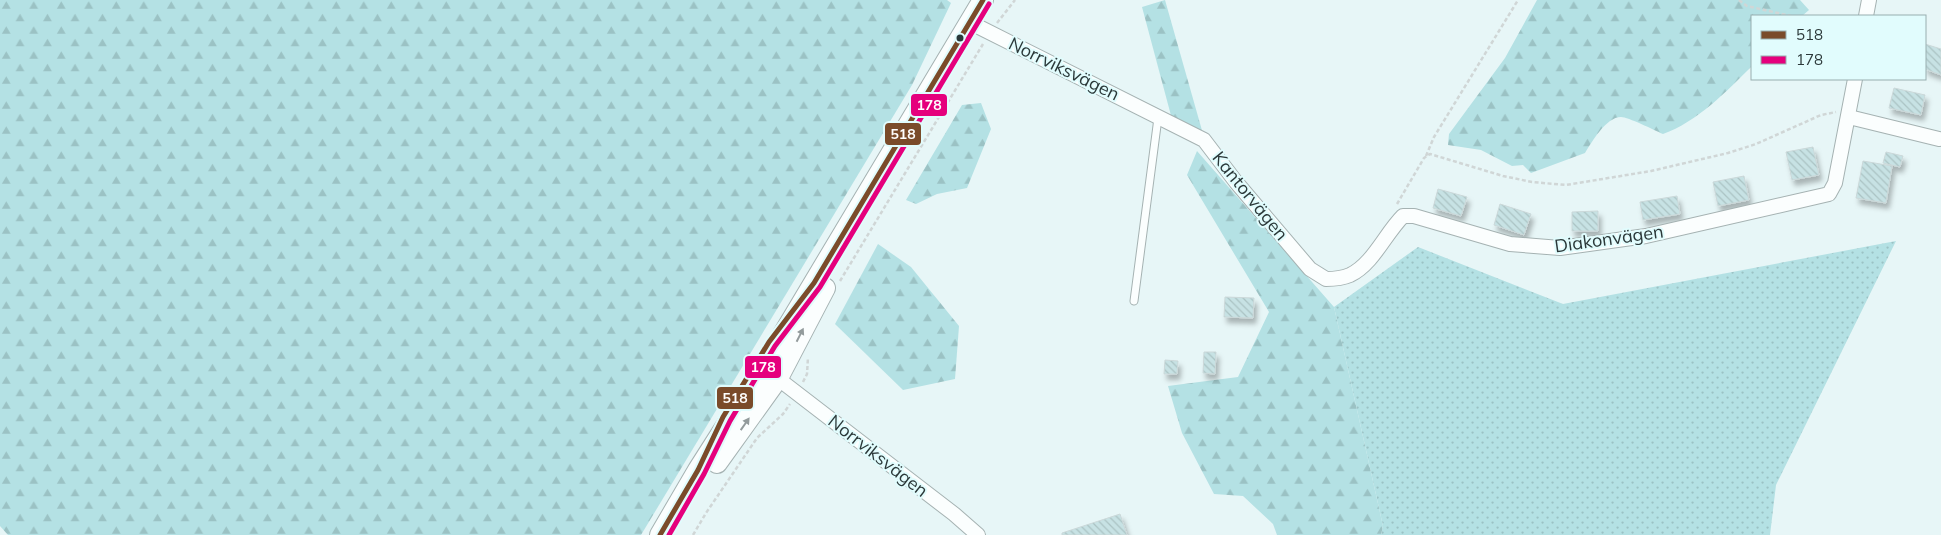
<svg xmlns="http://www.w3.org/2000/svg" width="1941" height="535" viewBox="0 0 1941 535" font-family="Mulish,sans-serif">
	<defs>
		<pattern id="grass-dots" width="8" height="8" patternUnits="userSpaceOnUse" patternTransform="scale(1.25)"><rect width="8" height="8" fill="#b4e1e4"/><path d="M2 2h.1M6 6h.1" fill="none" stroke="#9bc2c4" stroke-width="1.8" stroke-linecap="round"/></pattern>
		<pattern id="forest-firs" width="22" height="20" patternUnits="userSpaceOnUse" patternTransform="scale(1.25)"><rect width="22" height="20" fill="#b4e1e4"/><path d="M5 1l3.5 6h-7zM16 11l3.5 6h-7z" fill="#9bc2c4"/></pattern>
		<pattern id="building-back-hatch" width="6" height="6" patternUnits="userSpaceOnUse" patternTransform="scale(1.25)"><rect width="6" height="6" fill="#c7e2e4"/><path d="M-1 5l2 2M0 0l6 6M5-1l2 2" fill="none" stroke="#abc3c4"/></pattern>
		<filter id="shadow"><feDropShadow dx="3" dy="5.5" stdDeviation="2.5" flood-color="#0004"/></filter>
	</defs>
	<rect width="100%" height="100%" fill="#e7f6f7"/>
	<polygon fill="url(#grass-dots)" points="1896,241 1776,485 1770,535 1381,535 1383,526 1334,307 1418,247 1563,304"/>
	<g fill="url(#forest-firs)">
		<polygon points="0,0 947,0 951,3 912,85 641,535 8,535 0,526"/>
		<polygon points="1165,0 1203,134 1173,123 1142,7"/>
		<path d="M1537,0H1800L1809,10L1802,16H1752V66C1727,91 1697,122 1663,134C1654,130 1628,117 1621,117C1606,117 1592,142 1585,153L1531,173L1523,165L1512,166L1481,150L1448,145L1449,134L1505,58Z"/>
		<polygon points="981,103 991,129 967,188 937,194 916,204 906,200 962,105"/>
		<polygon points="1197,151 1334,307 1383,526 1381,535 1277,535 1273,524 1243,496 1214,494 1182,433 1168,386 1238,377 1269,312 1187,175"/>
		<polygon points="878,244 911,267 959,326 955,379 903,390 835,324"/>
	</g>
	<g fill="url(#building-back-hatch)" stroke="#cbd8d9" filter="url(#shadow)">
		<polygon points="1925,44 1941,49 1941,75 1925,69"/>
		<polygon points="1894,88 1925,95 1921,115 1889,108"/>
		<polygon points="1813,147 1819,175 1792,180 1786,152"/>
		<polygon points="1886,152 1903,156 1900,167 1883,163"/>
		<polygon points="1863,161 1892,166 1886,203 1856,198"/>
		<polygon points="1744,176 1749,200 1718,206 1713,182"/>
		<polygon points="1438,189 1467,197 1461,216 1433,208"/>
		<polygon points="1677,196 1680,214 1643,220 1640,202"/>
		<polygon points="1500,204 1531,214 1524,235 1494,225"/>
		<polygon points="1598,211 1598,231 1572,231 1572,212"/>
		<polygon points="1225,297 1254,298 1253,318 1224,317"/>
		<polygon points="1204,352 1216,352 1215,374 1203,373"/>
		<polygon points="1165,360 1178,361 1177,374 1164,374"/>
		<polygon points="1120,514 1127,535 1062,535 1062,533"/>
	</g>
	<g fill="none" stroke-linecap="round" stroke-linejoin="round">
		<g stroke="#a5b2b2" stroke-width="9">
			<polyline id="lane" points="1134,301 1158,118"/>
		</g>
		<g stroke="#a5b2b2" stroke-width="16">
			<g id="street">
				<polyline points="1866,16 1869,0"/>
				<path d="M969,22L1204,140L1236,182L1310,269L1326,279C1334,279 1343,278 1350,275C1373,264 1385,234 1403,216H1414L1510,244L1560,248L1646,236L1829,194L1835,183L1855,79"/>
				<polyline points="1849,117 1939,139"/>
				<polyline points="772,374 954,514 978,535"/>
			</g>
		</g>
		<g stroke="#a5b2b2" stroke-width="22">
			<g id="secondary">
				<polyline points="717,463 778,378 825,288"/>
				<polyline points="660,535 698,470 763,368 983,0"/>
			</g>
		</g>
		<g stroke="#d0d6d6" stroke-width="2.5" stroke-dasharray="4 2.5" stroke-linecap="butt">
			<polyline points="1739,0 1747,6 1791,16"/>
			<polyline points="997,23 1015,0"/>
			<polyline points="1426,156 1434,137 1518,0"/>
			<polyline points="1397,204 1424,158 1430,154 1503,176 1532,182 1566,185 1651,171 1728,153 1756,144 1821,115 1836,112"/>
			<polyline points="840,281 983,44"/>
			<polyline points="803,382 807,374 808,357"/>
			<polyline points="693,535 706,513 757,438 783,414 790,404"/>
		</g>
		<use href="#lane" stroke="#fbfefe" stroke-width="7"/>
		<use href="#street" stroke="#fbfefe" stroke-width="14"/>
		<use href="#secondary" stroke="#fbfefe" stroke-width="20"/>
		<g stroke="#e1fcfd" stroke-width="9">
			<polyline id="bus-1" points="660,535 698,470 723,417 769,342 814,283 983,0"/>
		</g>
		<g stroke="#e1fcfd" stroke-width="9">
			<polyline id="bus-2" points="669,535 704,474 730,421 775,346 820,287 989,4"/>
		</g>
		<use href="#bus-1" stroke="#7a4b2a" stroke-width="5"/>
		<use href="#bus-2" stroke="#e5007d" stroke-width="5"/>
	</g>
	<defs><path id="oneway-solid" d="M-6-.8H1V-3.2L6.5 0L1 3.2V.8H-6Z" transform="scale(1.25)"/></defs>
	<g fill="#939b9c">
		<use href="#oneway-solid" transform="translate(800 335) rotate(-63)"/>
		<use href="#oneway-solid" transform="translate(745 424) rotate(-55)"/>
	</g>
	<circle fill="#2b3839" stroke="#e1fcfd" stroke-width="2" cx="960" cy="38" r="4.5"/>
	<g text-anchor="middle" stroke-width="4" stroke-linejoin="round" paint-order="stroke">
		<g font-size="18" fill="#2b3839" stroke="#e1fcfd">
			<text transform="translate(1064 69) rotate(26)" y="6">Norrviksvägen</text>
			<text transform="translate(1250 196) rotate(51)" y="6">Kantorvägen</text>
			<text transform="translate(1609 239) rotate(-8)" y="6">Diakonvägen</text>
			<text transform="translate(878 456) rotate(38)" y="6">Norrviksvägen</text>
		</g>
	</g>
	<g stroke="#e1fcfd" stroke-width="2">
		<rect x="910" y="93" width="38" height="24" rx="5" fill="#e5007d"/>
		<rect x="884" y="122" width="38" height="24" rx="5" fill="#7a4b2a"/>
		<rect x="744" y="355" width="38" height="24" rx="5" fill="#e5007d"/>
		<rect x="716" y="386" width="38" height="24" rx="5" fill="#7a4b2a"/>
	</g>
	<g font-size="14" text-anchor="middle" font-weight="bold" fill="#fff">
		<text x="929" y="110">178</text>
		<text x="903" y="139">518</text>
		<text x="763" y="372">178</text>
		<text x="735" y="403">518</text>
	</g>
	<rect x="1751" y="15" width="175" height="65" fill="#e1fcfd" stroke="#98aeaf"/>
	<rect x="1761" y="31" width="25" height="8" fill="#7a4b2a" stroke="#98aeaf"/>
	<text x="1796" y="40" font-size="15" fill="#2b3839">518</text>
	<rect x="1761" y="56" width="25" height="8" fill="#e5007d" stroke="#98aeaf"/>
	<text x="1796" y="65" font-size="15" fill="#2b3839">178</text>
</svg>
